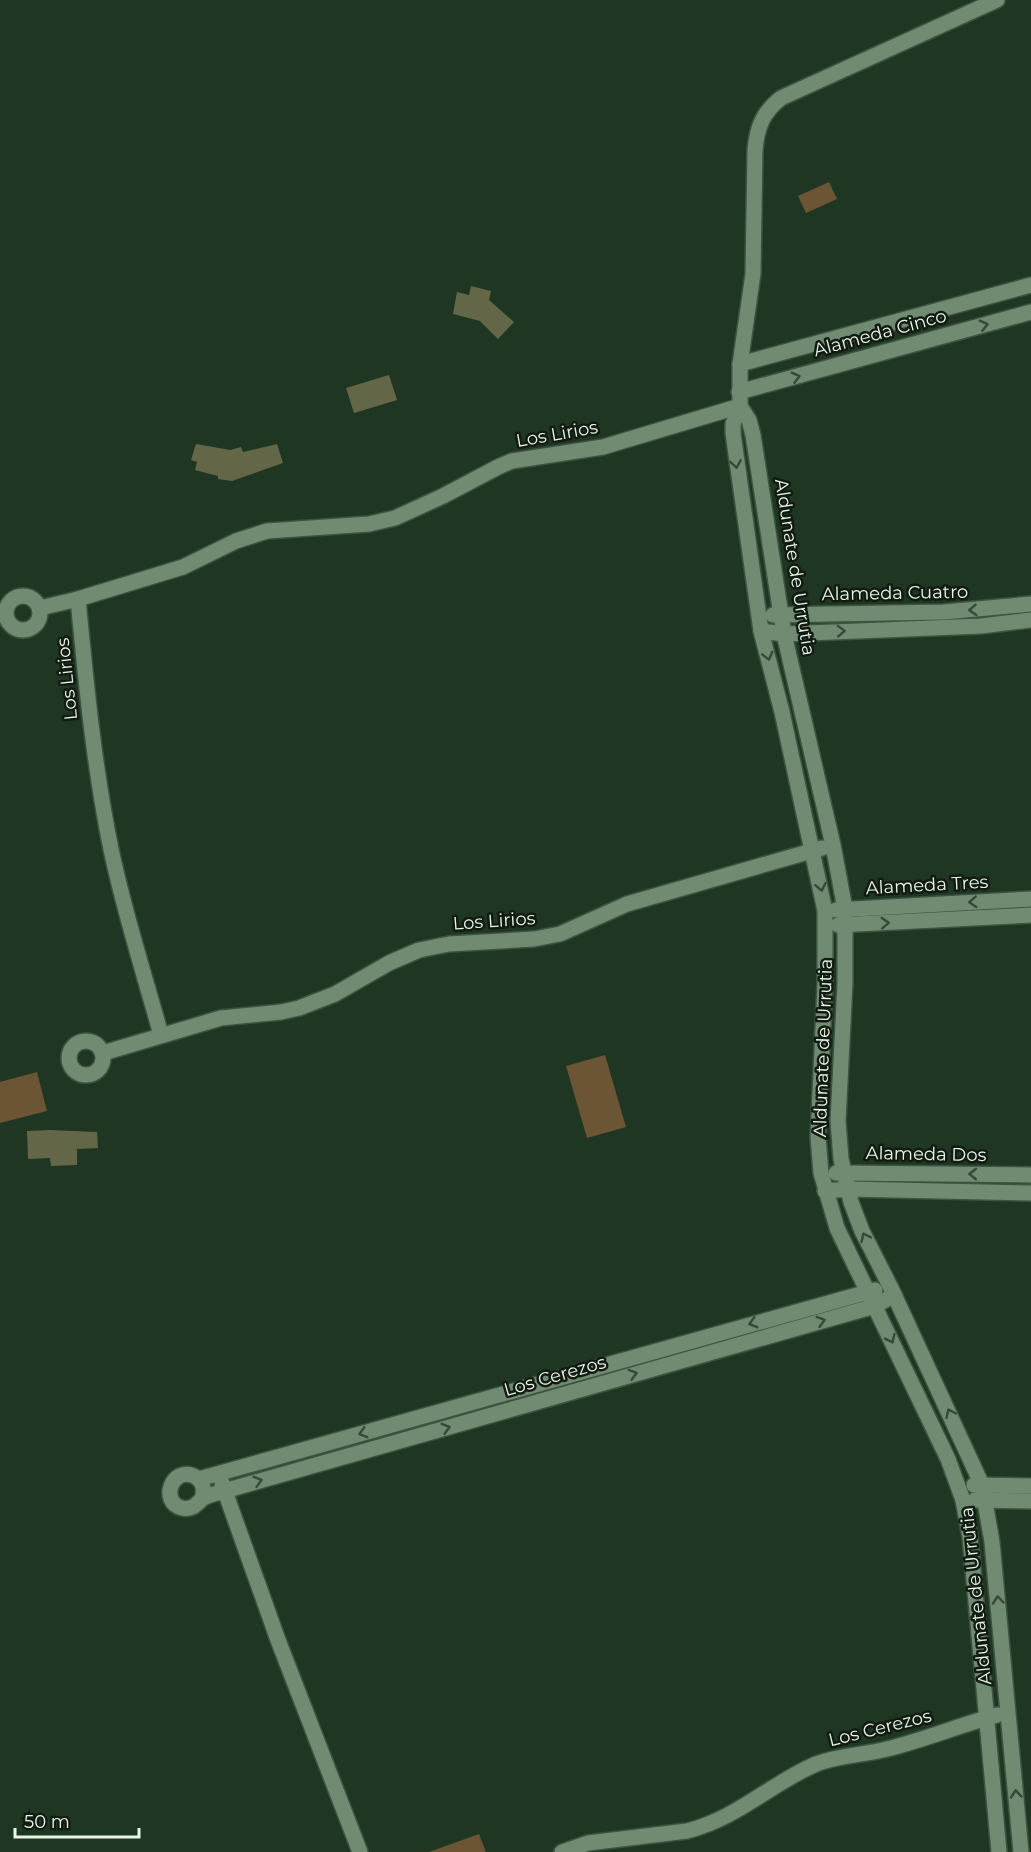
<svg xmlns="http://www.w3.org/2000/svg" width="1031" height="1852" viewBox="0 0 1031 1852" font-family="Montserrat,sans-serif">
	<rect width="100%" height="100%" fill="#1f3722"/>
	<g fill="#6b5534">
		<polygon points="829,182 837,199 806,213 798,196"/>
		<polygon points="605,1055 626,1127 587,1138 566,1066"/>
		<polygon points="37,1072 47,1111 0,1123 0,1082"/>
		<polygon points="479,1834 486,1852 429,1852"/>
	</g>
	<g fill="#646747">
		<polygon points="471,286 491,291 489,300 514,322 498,339 480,321 453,314 457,292 469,295"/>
		<polygon points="389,375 397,400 354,413 346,388"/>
		<polygon points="196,444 230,450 241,447 243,452 277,444 283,463 232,481 218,479 218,476 195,470 197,462 191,460"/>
		<polygon points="50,1130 97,1132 98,1148 77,1149 77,1165 51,1166 50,1158 28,1159 27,1131"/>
	</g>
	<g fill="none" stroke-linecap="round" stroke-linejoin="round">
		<g stroke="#3d523f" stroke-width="18">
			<g id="street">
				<path d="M997,0L781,98C763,112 757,127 755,150L753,274L740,364V406L733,424V433L761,631L782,712L825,911V984L818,1137L821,1173L837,1228L948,1459L963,1500L970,1537L999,1852"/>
				<polyline points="740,364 1031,285"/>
				<polyline points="739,392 1031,312"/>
				<polyline points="740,406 749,420 753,435 784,634 833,845 845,909 845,983 838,1121 841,1159 851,1202 862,1231 891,1288 982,1485 992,1542 1021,1852"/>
				<circle cx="23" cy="613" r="17"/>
				<path d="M78,599C86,683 94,767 111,849C124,912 144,973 161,1035"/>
				<polyline points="40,608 78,599 183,567 236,541 267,531 369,524 395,518 443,496 498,467 512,461 603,447 740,406"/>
				<polyline points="773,615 944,612 1031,604"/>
				<polyline points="761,631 784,634 981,626 1031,620"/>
				<polyline points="836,910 1031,899"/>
				<polyline points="838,925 1031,915"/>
				<circle cx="86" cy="1058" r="17"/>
				<polyline points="103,1053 221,1018 281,1012 299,1008 335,994 389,963 419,950 449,944 534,939 560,934 627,904 822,848"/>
				<polyline points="836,1173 1031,1175"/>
				<polyline points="825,1191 848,1189 1031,1193"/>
				<polyline points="199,1479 875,1290"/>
				<polyline points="222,1483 278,1640 360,1852"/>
				<polyline points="974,1485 1031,1486"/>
				<path d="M202,1499C205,1490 203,1480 194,1476C172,1466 159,1502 182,1508C192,1510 196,1505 202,1499C207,1495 218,1493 224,1491L875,1306L894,1295"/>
				<polyline points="975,1500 1031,1501"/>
				<path d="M562,1852L588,1843L687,1831C738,1818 770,1784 816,1764C839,1755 864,1755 887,1749C924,1740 960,1725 997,1715"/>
			</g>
		</g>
		<use href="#street" stroke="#708b72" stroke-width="15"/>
	</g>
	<defs><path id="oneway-chevron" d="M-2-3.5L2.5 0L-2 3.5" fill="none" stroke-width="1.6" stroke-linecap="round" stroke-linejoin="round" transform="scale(1.5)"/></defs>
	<g stroke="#374838">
		<use href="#oneway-chevron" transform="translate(984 325) rotate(-15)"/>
		<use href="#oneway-chevron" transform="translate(796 377) rotate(-15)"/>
		<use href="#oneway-chevron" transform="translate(736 464) rotate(81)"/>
		<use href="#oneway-chevron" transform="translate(973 610) rotate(176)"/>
		<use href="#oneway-chevron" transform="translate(841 631) rotate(-2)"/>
		<use href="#oneway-chevron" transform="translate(768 656) rotate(75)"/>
		<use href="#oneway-chevron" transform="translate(821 887) rotate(79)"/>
		<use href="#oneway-chevron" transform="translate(973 902) rotate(177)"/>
		<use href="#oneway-chevron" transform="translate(885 923) rotate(-3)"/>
		<use href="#oneway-chevron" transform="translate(973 1174) rotate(-179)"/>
		<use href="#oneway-chevron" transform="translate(865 1237) rotate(-115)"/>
		<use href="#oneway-chevron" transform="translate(821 1321) rotate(-16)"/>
		<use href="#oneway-chevron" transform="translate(753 1323) rotate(164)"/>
		<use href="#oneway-chevron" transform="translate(891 1339) rotate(64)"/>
		<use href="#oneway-chevron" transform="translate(633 1374) rotate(-16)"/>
		<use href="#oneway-chevron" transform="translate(950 1413) rotate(-115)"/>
		<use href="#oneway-chevron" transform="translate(446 1428) rotate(-16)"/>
		<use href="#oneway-chevron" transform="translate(363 1433) rotate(164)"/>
		<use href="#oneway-chevron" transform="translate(258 1481) rotate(-16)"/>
		<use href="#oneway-chevron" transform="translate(998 1600) rotate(-95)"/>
		<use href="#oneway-chevron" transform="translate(1016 1794) rotate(-95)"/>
	</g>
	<g text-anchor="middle" stroke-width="5" stroke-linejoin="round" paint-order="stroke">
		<g font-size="18" fill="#e8f6e8" stroke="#111b12">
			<text transform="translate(880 333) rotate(-15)" y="6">Alameda Cinco</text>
			<text transform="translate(557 434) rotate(-10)" y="6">Los Lirios</text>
			<text transform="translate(795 567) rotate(81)" y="6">Aldunate de Urrutia</text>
			<text transform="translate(895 593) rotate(-1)" y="6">Alameda Cuatro</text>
			<text transform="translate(67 679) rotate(-96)" y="6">Los Lirios</text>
			<text transform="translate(927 885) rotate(-3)" y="6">Alameda Tres</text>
			<text transform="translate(494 921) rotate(-4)" y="6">Los Lirios</text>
			<text transform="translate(823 1048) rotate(-88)" y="6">Aldunate de Urrutia</text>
			<text transform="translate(926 1154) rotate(1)" y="6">Alameda Dos</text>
			<text transform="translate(555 1376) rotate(-16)" y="6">Los Cerezos</text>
			<text transform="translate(976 1596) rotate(-96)" y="6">Aldunate de Urrutia</text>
			<text transform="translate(880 1728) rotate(-14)" y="6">Los Cerezos</text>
		</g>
	</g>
	<path d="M15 1828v9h124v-9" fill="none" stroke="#e8f6e8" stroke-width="3"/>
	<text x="24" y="1828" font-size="18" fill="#e8f6e8" stroke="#111b12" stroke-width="4.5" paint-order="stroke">50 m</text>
</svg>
